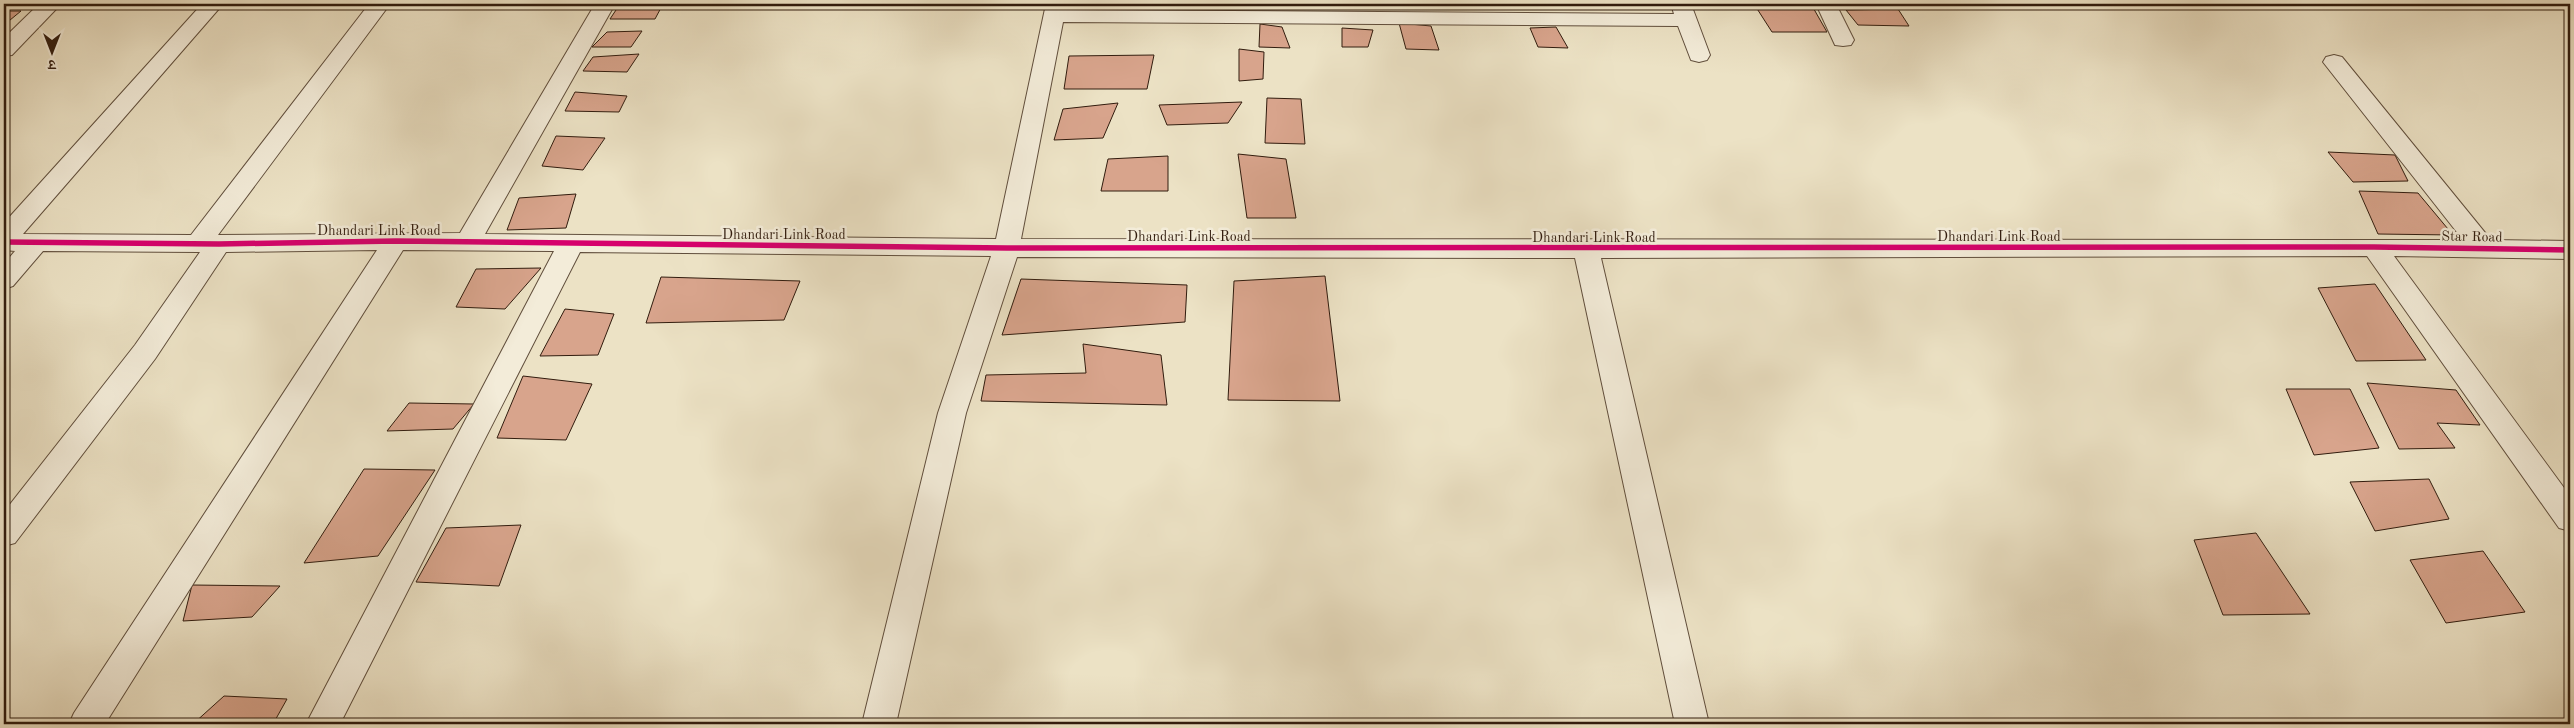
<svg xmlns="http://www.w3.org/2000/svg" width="2574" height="728" viewBox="0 0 2574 728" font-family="'Old Standard TT','Noto Serif Devanagari',serif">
	<rect width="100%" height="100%" fill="#ece2c5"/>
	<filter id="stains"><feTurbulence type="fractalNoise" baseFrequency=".004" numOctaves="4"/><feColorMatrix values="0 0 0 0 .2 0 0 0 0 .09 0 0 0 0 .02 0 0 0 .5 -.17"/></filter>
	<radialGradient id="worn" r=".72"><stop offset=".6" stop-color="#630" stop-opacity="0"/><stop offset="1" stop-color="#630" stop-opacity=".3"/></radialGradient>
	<g fill="#d8a48c" stroke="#311c0e">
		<polygon points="620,4 663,4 655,19 610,19"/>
		<polygon points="1081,4 1129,4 1080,7"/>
		<polygon points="1754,4 1811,4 1827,32 1772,32"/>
		<polygon points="1898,9 1909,26 1858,25 1846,10"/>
		<polygon points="4,11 21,11 4,25"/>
		<polygon points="1399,23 1431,26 1439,50 1406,49"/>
		<polygon points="1260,24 1282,27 1290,48 1259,47"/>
		<polygon points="1556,27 1568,48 1538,47 1530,28"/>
		<polygon points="1342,28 1373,30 1368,47 1342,47"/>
		<polygon points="642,31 631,47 592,47 607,32"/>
		<polygon points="1239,49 1264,52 1263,79 1239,81"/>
		<polygon points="639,54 627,72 583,71 593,57"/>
		<polygon points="1154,55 1147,89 1064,89 1069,56"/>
		<polygon points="575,92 627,96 619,112 565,111"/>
		<polygon points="1267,98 1301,99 1305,144 1265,143"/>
		<polygon points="1242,102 1228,123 1167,125 1159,105"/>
		<polygon points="1118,103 1103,138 1054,140 1063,109"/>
		<polygon points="556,136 605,138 583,170 542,166"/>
		<polygon points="2328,152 2395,155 2408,181 2353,182"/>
		<polygon points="1238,154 1286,159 1296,218 1247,218"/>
		<polygon points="1168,156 1168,191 1101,191 1108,159"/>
		<polygon points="2359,191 2418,193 2453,235 2378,234"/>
		<polygon points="576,194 566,228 507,230 519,198"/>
		<polygon points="541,268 505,309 456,307 476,269"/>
		<polygon points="1325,276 1340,401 1228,400 1234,281"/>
		<polygon points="661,277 800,281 784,320 646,323"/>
		<polygon points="1021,279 1187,285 1185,322 1002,335"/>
		<polygon points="2375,284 2426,360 2356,361 2318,288"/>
		<polygon points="565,309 614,314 598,355 540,356"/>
		<polygon points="1083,344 1161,355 1167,405 981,401 986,375 1086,373"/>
		<polygon points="523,376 592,384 566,440 497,438"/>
		<polygon points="2367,383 2456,390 2480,425 2437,423 2455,448 2399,449"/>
		<polygon points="2286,389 2350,389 2379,448 2314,455"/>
		<polygon points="409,403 474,404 453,429 387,431"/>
		<polygon points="364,469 435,470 378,556 304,563"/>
		<polygon points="2429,479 2449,519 2375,531 2350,482"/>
		<polygon points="521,525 499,586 416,582 446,528"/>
		<polygon points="2256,533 2310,614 2223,615 2194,540"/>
		<polygon points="2483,551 2525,612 2446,623 2410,560"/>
		<polygon points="192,585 280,586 252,617 183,621"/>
		<polygon points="224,696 287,699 273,724 193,724"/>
		<polygon points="349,720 430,720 429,724 348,724"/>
	</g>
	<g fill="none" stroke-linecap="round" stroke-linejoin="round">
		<g stroke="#604e3c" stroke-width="2">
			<g id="minor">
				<polygon points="39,4 61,4 12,55 4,56 4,38"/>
				<polygon points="202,4 223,4 23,234 191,235 369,4 390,4 218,235 460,233 595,4 615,4 485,234 996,239 1046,4 1066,4 1065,10 1674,14 1671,4 1691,4 1710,55 1707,60 1699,62 1691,60 1678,26 1063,22 1021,239 2463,240 2323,62 2326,57 2334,55 2342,57 2491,240 2570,241 2570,259 2394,256 2570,496 2570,531 2559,528 2367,256 1601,258 1709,724 1675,724 1575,258 1017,257 966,413 896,724 862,724 938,413 991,256 580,252 340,724 306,724 554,251 403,250 105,724 69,724 74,713 377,250 226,252 155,359 15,543 4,546 4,512 135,345 200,252 43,251 13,286 4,289 4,264 15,251 4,250 4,223"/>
				<polygon points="1816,4 1836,4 1854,40 1851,45 1843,46 1835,45"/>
			</g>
		</g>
		<use href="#minor" fill="#f3ecd9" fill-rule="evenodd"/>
		<g stroke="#f3ecd9" stroke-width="8">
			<polyline id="cycleway" points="4,242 219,244 396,241 1007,248 2374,247 2570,250"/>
		</g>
		<use href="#cycleway" stroke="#d6006c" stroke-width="5.5"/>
	</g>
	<g text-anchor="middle" stroke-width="5" stroke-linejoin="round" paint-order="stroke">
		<g font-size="14" fill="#311c0e" stroke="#f3ecd9">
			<text x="379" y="235">Dhandari Link Road</text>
			<text x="784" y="239">Dhandari Link Road</text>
			<text x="1189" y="241">Dhandari Link Road</text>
			<text x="1999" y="241">Dhandari Link Road</text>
			<text transform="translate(2472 236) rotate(1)" y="5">Star Road</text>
			<text x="1594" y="242">Dhandari Link Road</text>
		</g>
	</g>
	<rect width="2574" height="728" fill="none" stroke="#ece2c5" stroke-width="20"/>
	<rect x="5" y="5" width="2564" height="718" fill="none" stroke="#311c0e" stroke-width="2.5"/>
	<rect x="10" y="10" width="2554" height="708" fill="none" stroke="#311c0e"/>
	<g transform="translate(52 52) rotate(180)" stroke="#f3ecd9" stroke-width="4" paint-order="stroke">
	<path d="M0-4L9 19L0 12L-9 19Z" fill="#311c0e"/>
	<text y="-8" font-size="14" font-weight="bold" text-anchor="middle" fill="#311c0e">उ</text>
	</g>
	<rect width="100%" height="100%" filter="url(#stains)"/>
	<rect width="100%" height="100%" fill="url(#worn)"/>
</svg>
